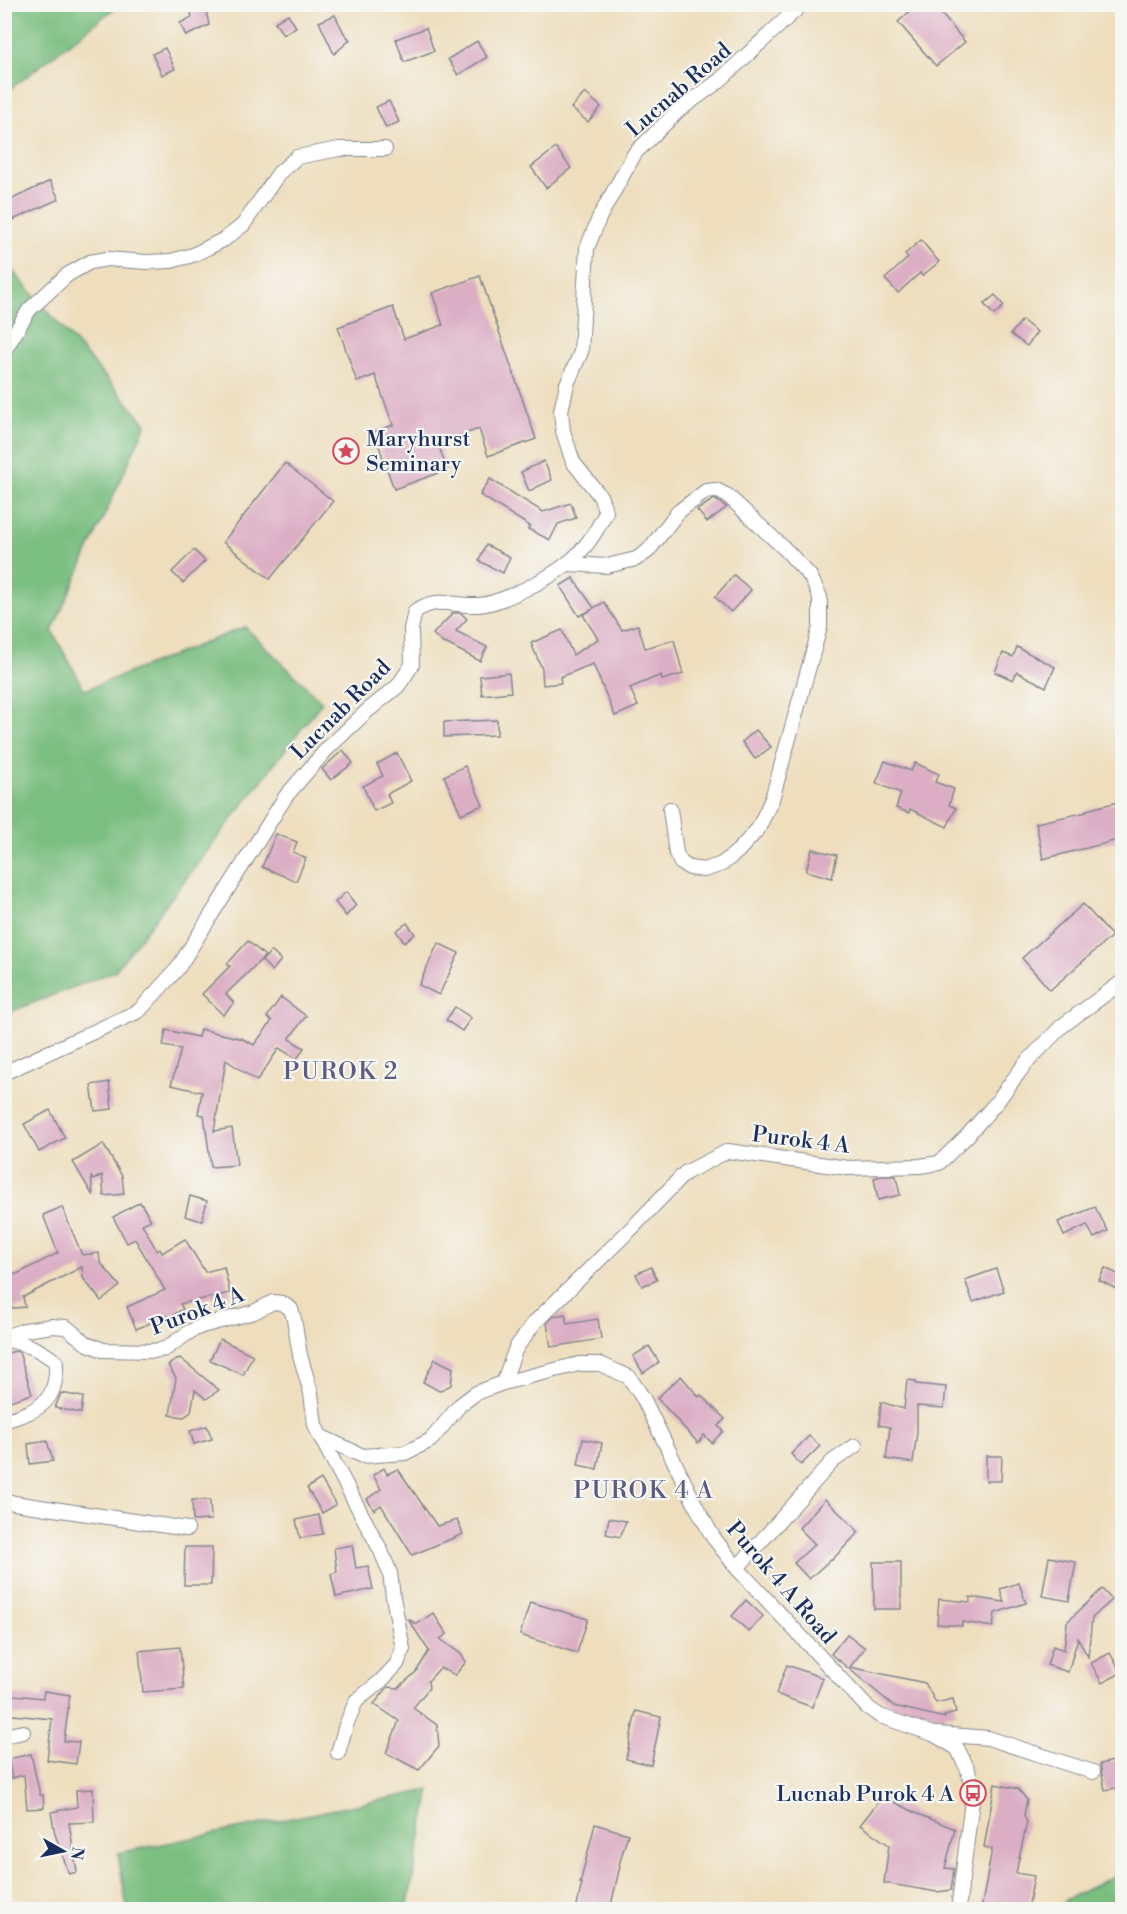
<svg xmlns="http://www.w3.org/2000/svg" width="1127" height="1914" viewBox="0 0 1127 1914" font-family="'Libre Bodoni',serif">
	<rect width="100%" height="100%" fill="#f6f6f2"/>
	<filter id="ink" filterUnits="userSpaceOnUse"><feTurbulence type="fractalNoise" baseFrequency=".0167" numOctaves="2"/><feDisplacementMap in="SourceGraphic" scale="12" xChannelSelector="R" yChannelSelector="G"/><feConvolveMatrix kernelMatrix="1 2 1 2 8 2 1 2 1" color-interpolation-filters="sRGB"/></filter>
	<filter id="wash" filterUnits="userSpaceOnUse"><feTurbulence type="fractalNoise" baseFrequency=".008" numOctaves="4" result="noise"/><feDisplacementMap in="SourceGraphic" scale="24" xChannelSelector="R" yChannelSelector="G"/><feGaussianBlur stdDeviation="1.35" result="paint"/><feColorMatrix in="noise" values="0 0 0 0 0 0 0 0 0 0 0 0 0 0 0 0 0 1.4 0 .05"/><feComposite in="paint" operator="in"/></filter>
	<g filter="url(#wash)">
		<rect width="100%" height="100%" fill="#eedebd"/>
		<g fill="#7abe80" stroke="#4a766f" stroke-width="1.5">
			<polygon points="5,4 119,4 119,5 5,93"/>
			<polygon points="4,261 146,424 52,631 85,690 245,627 322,702 115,971 5,1014"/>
			<polygon points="430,1790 407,1909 127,1909 118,1853"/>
			<polygon points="1122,1872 1122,1909 1059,1909 1065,1900"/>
		</g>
		<g id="blocks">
			<g fill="#dbaec4">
				<polygon points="189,4 205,4 209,25 186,36 180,23 192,17"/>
				<polygon points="918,4 933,4 965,42 936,66 898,22"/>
				<polygon points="288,14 296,27 283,35 275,22"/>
				<polygon points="335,15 344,33 350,40 334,54 319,22"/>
				<polygon points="426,28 434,51 404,62 396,39"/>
				<polygon points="477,41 487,57 458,75 448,59"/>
				<polygon points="165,48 175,69 162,75 152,54"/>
				<polygon points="585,93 601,107 588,122 571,108"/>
				<polygon points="389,101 399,122 386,128 376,107"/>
				<polygon points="556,148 571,168 546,188 531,167"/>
				<polygon points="50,181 59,199 13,220 6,202"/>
				<polygon points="921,240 939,262 922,276 920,273 898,293 885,279 908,258 905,254"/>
				<polygon points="480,276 536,439 488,456 479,429 438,443 447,470 394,489 374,432 393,425 375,375 357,382 338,327 393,307 404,339 443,325 432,293"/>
				<polygon points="995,295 1004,306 994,315 984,304"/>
				<polygon points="1022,320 1037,332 1027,346 1011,334"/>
				<polygon points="544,461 552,480 529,491 521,472"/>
				<polygon points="285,463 333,501 270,579 223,542"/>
				<polygon points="490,479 543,512 571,503 576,518 558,524 550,540 528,529 530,526 480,495"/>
				<polygon points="714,499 727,507 707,522 697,510"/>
				<polygon points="486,545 510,557 503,573 479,561"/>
				<polygon points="194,550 205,561 183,583 172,572"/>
				<polygon points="734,575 751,590 731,612 715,597"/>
				<polygon points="573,578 594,608 604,602 622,630 638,625 645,648 674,640 683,674 662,680 661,675 630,688 638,706 615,716 593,664 560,677 561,683 543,685 542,669 531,643 562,630 573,655 598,639 583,615 593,609 579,616 560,586"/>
				<polygon points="453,613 461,613 467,619 456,631 487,647 480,661 445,643 444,644 433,634"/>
				<polygon points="1017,647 1055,667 1046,687 1017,672 1013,680 995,672 1003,653 1013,657"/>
				<polygon points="509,673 511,692 482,695 480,676"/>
				<polygon points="497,720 497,735 444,737 444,722"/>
				<polygon points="756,730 771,747 755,759 742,742"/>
				<polygon points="343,750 353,763 331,780 322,769"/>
				<polygon points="397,753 411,781 387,794 391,803 374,811 363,786 383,776 377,764"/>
				<polygon points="885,761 911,771 915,763 939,774 935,782 954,789 949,805 956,808 947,827 910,809 909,813 896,808 901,793 876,783"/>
				<polygon points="465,766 483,805 461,814 444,776"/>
				<polygon points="1122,801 1122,839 1043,859 1036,823 1087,812 1086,810"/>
				<polygon points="276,834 297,842 293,852 306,858 296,881 262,867"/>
				<polygon points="812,849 837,855 832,878 806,871"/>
				<polygon points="346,892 356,905 346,916 335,902"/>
				<polygon points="1083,904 1112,936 1050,990 1022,958"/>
				<polygon points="407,923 415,934 404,942 396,931"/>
				<polygon points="248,941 265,956 226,994 234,1003 223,1015 202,994 230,966 227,964"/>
				<polygon points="438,943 459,953 439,995 419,985"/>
				<polygon points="271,951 281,960 272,971 262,961"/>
				<polygon points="281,997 306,1016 289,1039 304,1048 297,1059 279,1048 257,1081 226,1060 214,1131 232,1128 237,1165 211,1167 204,1115 198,1114 202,1092 171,1085 181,1049 163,1046 166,1030 198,1037 200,1029 243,1039 254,1045 272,1021 267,1017"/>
				<polygon points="455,1007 471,1018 462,1031 446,1020"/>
				<polygon points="109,1082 112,1109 95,1111 91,1085"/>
				<polygon points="50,1110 65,1138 39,1152 24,1124"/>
				<polygon points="103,1144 122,1176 124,1194 104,1196 102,1175 93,1180 91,1176 93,1196 73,1162"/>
				<polygon points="881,1176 896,1176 900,1195 878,1200 874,1178"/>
				<polygon points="190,1196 207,1201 202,1221 185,1216"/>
				<polygon points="140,1202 151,1220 142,1224 157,1251 160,1249 162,1253 185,1239 205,1272 224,1267 230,1293 180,1304 183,1309 169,1318 167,1316 136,1329 127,1307 165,1290 135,1239 127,1243 113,1217"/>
				<polygon points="62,1207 82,1255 99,1253 100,1262 120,1286 101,1301 83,1278 82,1267 23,1297 25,1307 4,1309 4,1276 17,1274 58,1253 43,1215"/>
				<polygon points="1095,1207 1108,1231 1094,1238 1087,1225 1064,1236 1058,1222"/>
				<polygon points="651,1267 657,1280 642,1286 636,1274"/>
				<polygon points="1105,1268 1122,1276 1116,1289 1099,1280"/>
				<polygon points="996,1269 1004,1291 973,1302 965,1280"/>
				<polygon points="565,1314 567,1324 598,1319 601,1339 551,1347 547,1323 554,1316"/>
				<polygon points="220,1339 253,1355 243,1375 210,1360"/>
				<polygon points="649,1346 659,1362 643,1373 633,1356"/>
				<polygon points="15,1351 19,1352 32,1394 4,1403 4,1354"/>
				<polygon points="180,1358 219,1390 206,1399 195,1390 191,1412 184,1417 170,1415 176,1378 168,1365"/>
				<polygon points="435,1359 453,1368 451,1385 439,1391 423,1382"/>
				<polygon points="681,1376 699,1397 701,1395 725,1419 718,1426 723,1431 712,1443 704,1435 698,1443 657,1398"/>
				<polygon points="907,1380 916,1381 916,1384 946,1387 944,1408 917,1406 917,1432 913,1463 886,1459 890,1427 879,1425 881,1402 904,1409"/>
				<polygon points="61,1393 83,1397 81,1413 55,1408"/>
				<polygon points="207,1426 212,1439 194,1444 190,1431"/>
				<polygon points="809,1436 820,1446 801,1465 791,1454"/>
				<polygon points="583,1439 602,1443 597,1469 578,1465"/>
				<polygon points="47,1441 53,1461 30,1464 28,1444"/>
				<polygon points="986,1456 1002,1456 1001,1481 986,1481"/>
				<polygon points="384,1468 387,1474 398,1469 437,1526 457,1520 463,1534 412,1555 381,1505 374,1510 367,1499 381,1489 373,1475"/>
				<polygon points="321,1479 336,1505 322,1513 307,1488"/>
				<polygon points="825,1499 859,1532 832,1560 831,1559 809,1579 794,1563 815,1544 799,1528"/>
				<polygon points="192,1500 210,1500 211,1520 193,1521"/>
				<polygon points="319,1515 323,1534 300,1538 296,1520"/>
				<polygon points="609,1518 626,1521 620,1537 606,1534"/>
				<polygon points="352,1545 356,1568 368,1566 373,1589 336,1597 331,1574 337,1572 334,1548"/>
				<polygon points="185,1547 212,1547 211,1585 184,1585"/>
				<polygon points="1049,1557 1076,1562 1069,1601 1042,1596"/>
				<polygon points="873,1562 901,1562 901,1609 874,1609"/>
				<polygon points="1019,1583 1026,1603 995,1613 993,1627 962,1622 962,1626 937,1624 939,1599 970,1602 970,1597 1004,1602 1000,1589"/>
				<polygon points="1102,1589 1112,1600 1092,1618 1088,1657 1078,1638 1068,1672 1047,1665 1053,1646 1064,1650 1067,1622"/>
				<polygon points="746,1600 763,1616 749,1632 732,1616"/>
				<polygon points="530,1602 588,1619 577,1653 520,1635"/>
				<polygon points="433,1613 447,1634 440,1639 461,1654 466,1662 455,1675 440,1668 428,1681 429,1688 413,1708 437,1725 439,1746 419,1770 386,1753 399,1721 374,1704 388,1687 398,1688 416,1672 429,1651 408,1619 417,1624"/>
				<polygon points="847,1634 865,1648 850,1667 925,1683 936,1703 953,1699 956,1713 944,1716 945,1718 894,1706 831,1654"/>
				<polygon points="180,1647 184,1689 143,1692 139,1651"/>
				<polygon points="1110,1653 1121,1673 1102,1683 1091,1663"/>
				<polygon points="787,1665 823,1678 812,1707 776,1694"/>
				<polygon points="44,1691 70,1695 64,1741 79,1742 76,1764 47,1760 52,1719 4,1714 4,1694 43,1698"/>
				<polygon points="636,1711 661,1717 651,1765 626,1759"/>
				<polygon points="31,1754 40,1795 43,1795 44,1808 27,1809 24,1775 12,1778 8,1759"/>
				<polygon points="1122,1759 1122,1787 1105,1790 1100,1764"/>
				<polygon points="995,1784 1018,1789 1027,1800 1024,1815 1027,1822 1016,1873 1034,1876 1028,1910 981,1910 992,1849 984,1847"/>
				<polygon points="93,1789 94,1822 69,1823 77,1872 69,1874 55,1834 51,1812 77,1807 76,1790"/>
				<polygon points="883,1796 916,1813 955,1829 945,1868 954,1869 951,1890 937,1892 884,1883 889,1845 860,1825"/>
				<polygon points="595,1824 628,1834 619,1865 620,1866 610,1910 576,1910 582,1883 580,1883"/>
			</g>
		</g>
	</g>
	<g filter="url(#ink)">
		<use href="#blocks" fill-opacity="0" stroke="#84868e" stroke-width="1.5"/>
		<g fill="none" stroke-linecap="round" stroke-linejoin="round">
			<g stroke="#84868e" stroke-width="16">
				<g id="street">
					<polyline points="4,351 29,310 67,275 90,262 107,259 146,262 171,261 193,255 225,239 243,225 279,173 297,157 339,149 385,149"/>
					<polyline points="568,564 607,566 636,559 648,551 678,512 706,491 716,490 728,496 787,551 810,576 820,597 820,627 772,799 758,829 738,851 722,864 704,870 690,868 681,863 676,853 670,809"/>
					<path d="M4,1073L139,1011L178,968L286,796L326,750L366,712L398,686L412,665L411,629L415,611C440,596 450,606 477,605C499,605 550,578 568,563C585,550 597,531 606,512L600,496L573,462L563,431L561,411L567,384L581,352L587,248L600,216L635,153L679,110L719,81L802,4"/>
					<polyline points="4,1337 25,1330 52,1326 66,1327 86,1343 103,1350 153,1351 165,1349 191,1331 202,1326 254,1312 273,1302 282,1303 291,1309 294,1319 300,1355 311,1393 315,1425 320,1436 363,1456 405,1453 431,1440 460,1405 476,1393 503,1383 579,1364 600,1364 629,1377 643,1398 697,1508 713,1537 737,1568 867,1707 880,1716 933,1734 957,1748 968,1770 973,1793 958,1910"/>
					<path d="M4,1339C25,1343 40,1349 56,1362C58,1403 39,1410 4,1421"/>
					<polyline points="503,1383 516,1348 535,1322 636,1224 685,1173 728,1151 848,1168 920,1166 939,1163 967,1136 996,1103 1025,1064 1062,1026 1122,982"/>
					<polyline points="320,1436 381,1551 390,1573 393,1597 403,1649 397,1664 380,1682 356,1701 346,1725 338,1753"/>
					<polyline points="4,1500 14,1503 187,1529"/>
					<polyline points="737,1568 833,1461 855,1446"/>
					<polyline points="938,1734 988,1738 1093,1772"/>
					<polyline points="4,1736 23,1732"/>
				</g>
			</g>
			<use href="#street" stroke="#fff" stroke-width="14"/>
		</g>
	</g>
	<defs>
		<g id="sight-ring" transform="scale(1.35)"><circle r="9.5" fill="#f6f6f2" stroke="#d1495b" stroke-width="1.5"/><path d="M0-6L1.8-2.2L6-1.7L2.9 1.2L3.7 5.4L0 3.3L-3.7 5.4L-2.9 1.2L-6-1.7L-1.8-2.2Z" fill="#d1495b"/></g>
		<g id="bus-ring" transform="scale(1.35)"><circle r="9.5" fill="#f6f6f2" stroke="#d1495b" stroke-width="1.5"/><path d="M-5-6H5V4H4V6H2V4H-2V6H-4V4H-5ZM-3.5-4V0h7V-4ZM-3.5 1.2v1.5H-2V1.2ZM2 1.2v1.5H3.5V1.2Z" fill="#d1495b"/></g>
	</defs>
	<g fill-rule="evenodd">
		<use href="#sight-ring" x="346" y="451"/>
		<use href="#bus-ring" x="973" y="1793"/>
	</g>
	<g text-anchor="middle" stroke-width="4.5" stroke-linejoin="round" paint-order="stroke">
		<g font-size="22" fill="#1b2f5e" stroke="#f6f6f2">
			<text transform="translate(678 89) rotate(-41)" y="8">Lucnab Road</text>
			<text transform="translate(340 709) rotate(-45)" y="8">Lucnab Road</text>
			<text transform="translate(801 1139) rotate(7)" y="8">Purok 4 A</text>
			<text transform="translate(197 1310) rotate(-21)" y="8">Purok 4 A</text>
			<text transform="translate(782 1582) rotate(49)" y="8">Purok 4 A Road</text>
		</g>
		<g font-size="22" fill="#1b2f5e" stroke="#f6f6f2" text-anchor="start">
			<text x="366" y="446">Maryhurst<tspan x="366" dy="25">Seminary</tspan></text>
			<text x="954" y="1801" text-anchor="end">Lucnab Purok 4 A</text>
		</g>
		<g font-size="24" letter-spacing="1.5" fill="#5e5b82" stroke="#f6f6f2">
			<text x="341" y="1079">PUROK 2</text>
			<text x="644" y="1498">PUROK 4 A</text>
		</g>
	</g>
	<rect width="1127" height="1914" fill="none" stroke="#f6f6f2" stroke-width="24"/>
	<g transform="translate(63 1851) rotate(99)" stroke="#f6f6f2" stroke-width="4.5" paint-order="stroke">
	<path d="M0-4.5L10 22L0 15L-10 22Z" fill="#1b2f5e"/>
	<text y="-9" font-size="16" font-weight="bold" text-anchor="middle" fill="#1b2f5e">N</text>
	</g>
</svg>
